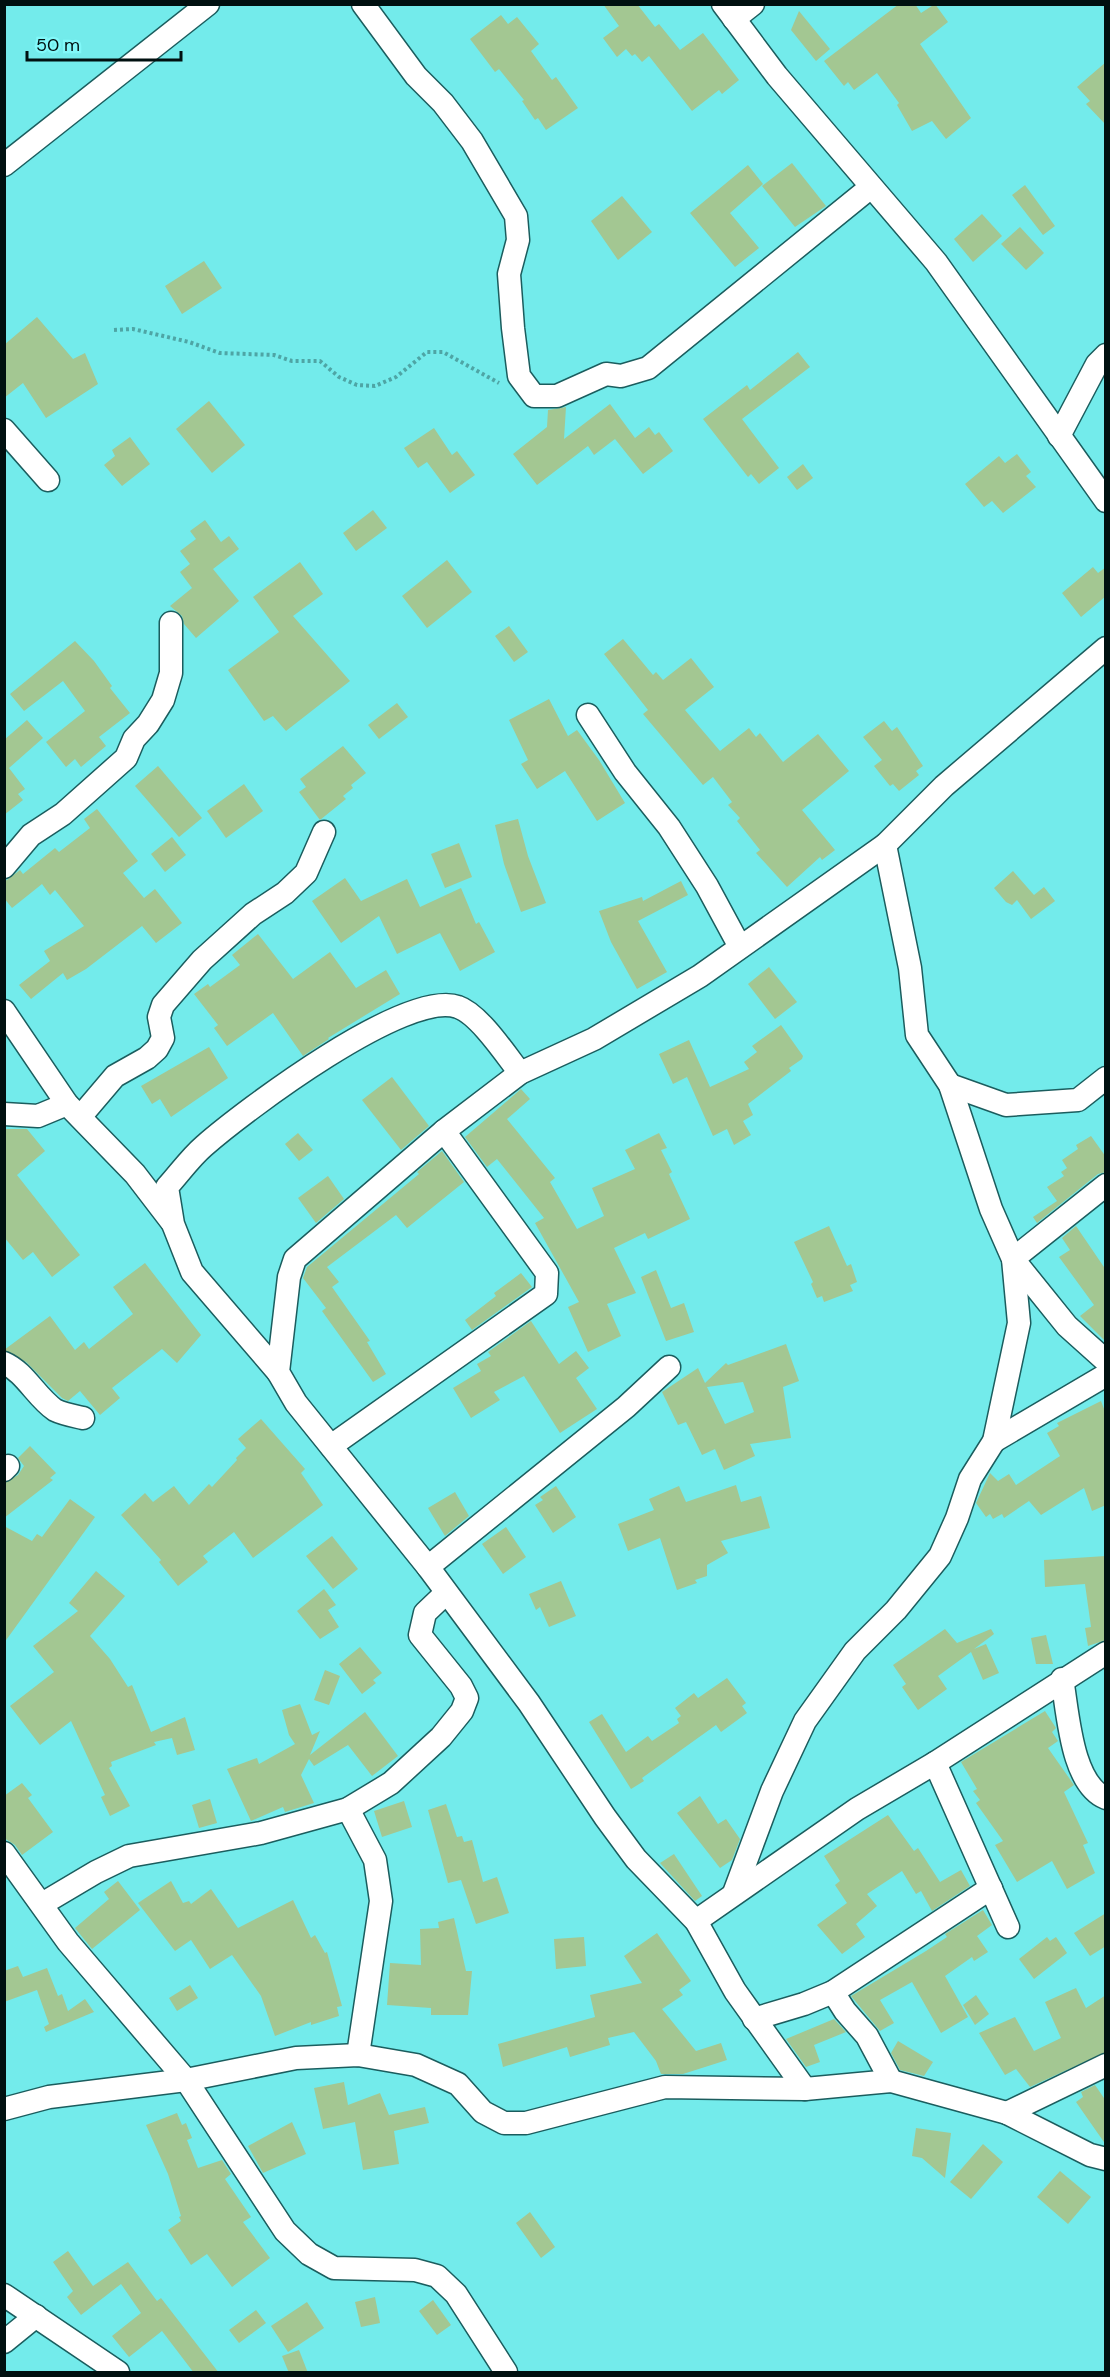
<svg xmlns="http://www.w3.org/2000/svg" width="1110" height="2377" viewBox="0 0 1110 2377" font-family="'DM Sans',sans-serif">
	<rect width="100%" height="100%" fill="#73ebeb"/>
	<g fill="#a3c792" fill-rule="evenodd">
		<polygon points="603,4 637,4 655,27 659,24 680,50 703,33 739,80 722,94 719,90 692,111 649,56 642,62 635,54 632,56 626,49 617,57 603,38 619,26"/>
		<polygon points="899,4 915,4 921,13 935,4 948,22 920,44 971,118 946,139 932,121 912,131 897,105 899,103 877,73 854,90 848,82 844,86 824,61"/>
		<polygon points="799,11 830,49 816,61 791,30"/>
		<polygon points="501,15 508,24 517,17 539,44 531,51 552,80 556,77 578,108 546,130 538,118 535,120 522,101 524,100 499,69 495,72 470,39"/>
		<polygon points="1106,62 1106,125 1086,104 1090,101 1077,87"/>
		<polygon points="792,163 826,206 795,227 762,186"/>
		<polygon points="748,165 763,184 730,213 759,248 735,267 690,213"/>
		<polygon points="1025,185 1055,226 1043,235 1012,195"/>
		<polygon points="622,196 652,232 618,260 591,221"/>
		<polygon points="982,214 1002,236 973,262 954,239"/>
		<polygon points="1020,227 1044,253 1026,270 1001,244"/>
		<polygon points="204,261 222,288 182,314 165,286"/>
		<polygon points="37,317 73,359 85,353 98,384 46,418 23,383 4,398 4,345"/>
		<polygon points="798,352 810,367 742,419 779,468 759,484 751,474 748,477 703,419 747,385 750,390"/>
		<polygon points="209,401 245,445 212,473 176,429"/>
		<polygon points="610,404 635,438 649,427 655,435 659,432 673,451 643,474 615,439 594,455 588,446 537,485 513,454 547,427 548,410 566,407 564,439"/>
		<polygon points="434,428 452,455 457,451 475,475 450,493 427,462 418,468 404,448"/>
		<polygon points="130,437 150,464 122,486 104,465 115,456 112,450"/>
		<polygon points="1017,454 1031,472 1026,476 1036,487 1003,513 992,501 984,507 965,484 999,456 1005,463"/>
		<polygon points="803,464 813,478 797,490 787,477"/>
		<polygon points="373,510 387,528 356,551 343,533"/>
		<polygon points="205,520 221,542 229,536 239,549 213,569 239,601 196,638 184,624 182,616 170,606 192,588 180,572 190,564 180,551 196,539 190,531"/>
		<polygon points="447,560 472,592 427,628 402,596"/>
		<polygon points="300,562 323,594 293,616 350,681 286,731 273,716 264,721 228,670 279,632 253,597"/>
		<polygon points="1093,567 1098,573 1106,567 1106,596 1081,617 1062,593"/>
		<polygon points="509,626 528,652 514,662 495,636"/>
		<polygon points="623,639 653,675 656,672 663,680 691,658 714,687 685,710 720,751 749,728 756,737 760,733 783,762 818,734 849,771 802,810 835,850 822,860 820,857 787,887 756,853 760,850 737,821 740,818 728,805 732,802 713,777 703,785 643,714 648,710 604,654"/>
		<polygon points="75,641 94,661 112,686 110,688 130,713 99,737 106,746 81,767 75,759 66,767 46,742 85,711 63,681 24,711 10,694"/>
		<polygon points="549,699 568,736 577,730 599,760 625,803 597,821 565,771 537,789 521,764 528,760 509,720"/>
		<polygon points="397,703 408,717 379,739 368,725"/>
		<polygon points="27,720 43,738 9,768 25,789 18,794 23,800 4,815 4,740"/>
		<polygon points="884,721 892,731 897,727 923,766 916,771 919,775 899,791 893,784 890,786 874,766 882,760 863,737"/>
		<polygon points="343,746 366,773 351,785 353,788 343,796 346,799 320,820 299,792 306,787 300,779"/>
		<polygon points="158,766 202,818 179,837 135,786"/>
		<polygon points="244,784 263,811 226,838 207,811"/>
		<polygon points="97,809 138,861 123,873 144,898 155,889 182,923 156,943 142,926 86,969 67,980 63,973 31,999 19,985 50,961 44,951 84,926 55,890 50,895 42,884 12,908 4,898 4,882 20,870 23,874 55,848 59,852 90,828 84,819"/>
		<polygon points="518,819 528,856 546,903 521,912 504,864 495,825"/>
		<polygon points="172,837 186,855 165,872 151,854"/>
		<polygon points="459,843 472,877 445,888 431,854"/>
		<polygon points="1013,871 1034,895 1044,887 1055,901 1031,919 1017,900 1012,905 1006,902 994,888"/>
		<polygon points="345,878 361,901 407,879 420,907 461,888 476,924 479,922 495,952 460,971 440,933 397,954 379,916 341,943 312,901"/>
		<polygon points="681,881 688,895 638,921 667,972 637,989 611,942 599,911 642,897 643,901"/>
		<polygon points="258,934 293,979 330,952 356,988 386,970 400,994 328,1038 329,1039 303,1056 273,1013 227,1046 214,1028 218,1025 194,994 208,984 210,987 240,965 232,955"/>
		<polygon points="769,967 797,1002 775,1019 748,984"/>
		<polygon points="781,1025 803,1056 802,1059 789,1068 791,1071 748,1104 753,1115 743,1121 751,1135 734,1145 727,1129 713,1136 687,1077 673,1084 659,1054 689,1040 710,1087 749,1069 744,1062 757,1052 752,1046"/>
		<polygon points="209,1047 228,1078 171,1117 160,1099 152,1104 141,1086"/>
		<polygon points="392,1077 429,1126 401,1150 362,1100"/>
		<polygon points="521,1089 530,1099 507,1119 555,1178 550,1182 577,1229 604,1216 592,1188 635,1169 625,1150 659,1133 667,1148 661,1150 672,1172 669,1174 690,1219 648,1239 645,1233 614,1248 636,1293 607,1304 621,1336 588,1352 568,1307 579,1302 535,1223 544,1218 497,1159 487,1167 465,1137"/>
		<polygon points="4,1129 27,1129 45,1151 17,1175 80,1255 52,1277 33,1252 23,1260 4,1237"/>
		<polygon points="298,1133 313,1150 299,1161 285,1144"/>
		<polygon points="1091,1136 1106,1157 1106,1172 1098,1174 1037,1223 1033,1217 1057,1201 1047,1187 1064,1176 1061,1172 1067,1168 1062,1160 1078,1149 1076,1145"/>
		<polygon points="442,1151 464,1182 407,1228 396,1215 327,1267 339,1282 332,1287 370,1341 367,1342 386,1374 373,1382 322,1311 326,1308 303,1278 307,1267 419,1174 417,1172"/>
		<polygon points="328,1176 344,1199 316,1223 298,1198"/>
		<polygon points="829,1226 847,1266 851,1264 857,1282 850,1285 853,1291 824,1302 822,1296 817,1298 811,1284 813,1282 794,1242"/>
		<polygon points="1076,1226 1106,1270 1106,1342 1080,1316 1094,1305 1059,1257 1070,1250 1062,1238"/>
		<polygon points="145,1263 201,1335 177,1363 162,1349 112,1388 120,1398 100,1415 80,1391 68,1401 62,1398 26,1362 4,1350 50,1316 75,1350 84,1342 89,1349 133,1314 113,1287"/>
		<polygon points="656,1270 671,1308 684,1303 694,1332 666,1341 641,1277"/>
		<polygon points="521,1273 532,1287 472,1330 465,1320 496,1296 494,1293"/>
		<polygon points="531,1321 559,1364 576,1351 589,1368 576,1378 597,1409 560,1433 524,1376 494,1392 500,1400 471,1418 453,1388 481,1371 477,1364 491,1356 488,1352"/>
		<path d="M786,1344L799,1381L783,1387L791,1438L750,1444L755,1456L724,1470L715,1449L702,1455L686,1422L678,1425L662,1392L698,1368L705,1383L726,1363L728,1365ZM743,1382L754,1412L725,1424L707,1387Z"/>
		<polygon points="1101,1401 1106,1414 1106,1505 1092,1511 1084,1488 1041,1515 1029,1501 1004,1518 1002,1514 993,1519 990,1514 986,1517 976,1503 990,1473 998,1481 1009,1474 1016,1485 1060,1456 1047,1433 1059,1426 1057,1423"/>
		<polygon points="261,1419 305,1469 301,1473 323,1505 253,1558 234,1532 203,1556 208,1562 178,1586 159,1562 161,1560 121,1515 145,1493 153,1502 174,1486 189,1505 209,1484 212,1487 237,1460 236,1458 246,1448 238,1439"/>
		<polygon points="30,1446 56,1473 50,1478 53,1480 4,1518 4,1483 18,1475 24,1466 18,1458"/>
		<polygon points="736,1485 741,1502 761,1496 770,1528 721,1541 728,1553 707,1565 707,1576 695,1580 697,1583 677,1590 660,1538 628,1551 618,1524 654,1510 649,1499 679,1486 686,1502"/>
		<polygon points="556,1486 576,1517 553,1533 535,1505 543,1500 540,1497"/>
		<polygon points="455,1492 469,1516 445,1536 428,1508"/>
		<polygon points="70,1499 95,1517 4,1643 4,1526 32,1541 37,1534 42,1537"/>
		<polygon points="506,1527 526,1557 503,1574 482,1544"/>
		<polygon points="332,1536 358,1569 333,1589 306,1556"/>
		<polygon points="1106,1556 1106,1640 1088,1646 1085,1628 1091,1627 1085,1584 1045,1587 1044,1560"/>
		<polygon points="96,1571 125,1596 90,1636 110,1659 128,1687 132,1685 151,1732 185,1717 195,1750 177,1755 172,1738 154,1742 156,1745 111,1762 112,1766 109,1768 130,1806 110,1816 101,1797 105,1795 71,1721 40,1745 10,1706 54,1672 33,1646 78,1611 69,1603"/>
		<polygon points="561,1581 576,1616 549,1627 540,1607 536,1610 529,1594"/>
		<polygon points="324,1589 336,1605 328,1610 339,1627 320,1639 297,1611"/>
		<polygon points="945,1629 957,1643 991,1629 994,1634 974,1649 986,1644 999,1673 983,1680 971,1652 938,1676 947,1689 918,1710 902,1687 906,1684 893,1665"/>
		<polygon points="1046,1635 1053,1664 1036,1664 1031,1638"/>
		<polygon points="360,1647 382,1673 373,1680 376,1683 362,1694 339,1664"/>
		<polygon points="325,1670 340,1676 329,1705 314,1700"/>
		<polygon points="727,1678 746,1703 742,1706 747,1713 721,1732 716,1725 642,1778 644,1781 631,1789 589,1722 602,1714 626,1752 648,1736 652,1741 679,1723 677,1719 681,1716 675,1708 694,1693 698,1698"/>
		<polygon points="300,1704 312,1735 320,1731 310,1755 365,1712 398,1756 372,1776 348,1745 314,1766 309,1759 301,1775 314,1803 285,1812 283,1807 251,1821 227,1769 257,1758 259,1764 295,1744 289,1735 282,1710"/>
		<polygon points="1045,1711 1056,1728 1052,1732 1058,1741 1048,1748 1074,1785 1064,1792 1088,1843 1083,1845 1095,1873 1067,1889 1052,1861 1017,1882 995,1845 1003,1841 976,1803 980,1800 973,1791 977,1789 961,1762"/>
		<polygon points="22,1783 32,1795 28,1798 53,1832 22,1855 15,1845 4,1838 4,1796"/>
		<polygon points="700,1796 718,1824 726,1819 740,1839 732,1860 720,1868 677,1813"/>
		<polygon points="210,1799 217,1823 199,1828 192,1805"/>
		<polygon points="404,1801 412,1827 382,1837 374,1811"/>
		<polygon points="446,1804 457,1837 462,1836 464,1842 472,1840 483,1882 497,1877 509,1913 476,1924 461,1880 448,1883 428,1810"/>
		<polygon points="888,1815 914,1851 918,1848 940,1882 961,1870 970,1886 932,1911 921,1891 916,1894 902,1871 867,1894 877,1906 856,1924 865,1937 842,1954 817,1925 847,1903 835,1885 840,1881 824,1856"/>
		<polygon points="674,1854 702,1896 695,1901 660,1863"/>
		<polygon points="118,1881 140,1910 92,1949 75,1928 109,1899 104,1892"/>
		<polygon points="171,1881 183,1903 189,1901 191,1904 211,1889 238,1928 293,1900 311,1938 315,1935 325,1953 327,1952 342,2006 337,2007 339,2016 311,2025 311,2022 275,2036 261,1996 232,1955 210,1969 191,1940 175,1951 138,1903"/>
		<polygon points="983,1910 992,1925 977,1936 988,1952 974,1961 972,1957 945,1976 968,2017 941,2033 912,1982 880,2000 894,2023 880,2031 851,1996 926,1951 947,1937 945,1934"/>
		<polygon points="1106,1913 1106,1946 1090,1956 1074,1933"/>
		<polygon points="454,1918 466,1971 472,1971 468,2015 431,2015 431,2008 387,2005 390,1963 421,1965 420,1929 439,1928 438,1922"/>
		<polygon points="657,1933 691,1981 679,1990 683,1995 662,2009 696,2051 721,2043 727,2060 683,2074 661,2074 656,2061 634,2032 608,2038 610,2045 570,2057 567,2047 503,2067 498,2044 595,2017 590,1995 642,1983 624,1956"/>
		<polygon points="584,1937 586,1966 556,1969 554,1939"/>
		<polygon points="1047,1937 1050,1941 1056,1937 1067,1953 1034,1979 1019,1959"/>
		<polygon points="18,1966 23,1977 47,1968 58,1996 62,1994 68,2011 85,1999 94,2012 46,2032 44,2027 49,2024 37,1990 4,2002 4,1971"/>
		<polygon points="190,1985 198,1998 177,2011 169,1998"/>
		<polygon points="1076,1988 1086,2008 1106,1995 1106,2052 1030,2087 1016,2069 1005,2075 979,2033 1015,2017 1034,2051 1061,2038 1045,2002"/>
		<polygon points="976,1995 989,2014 975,2025 963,2005"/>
		<polygon points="834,2019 846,2032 814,2045 820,2062 806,2067 786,2039"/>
		<polygon points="898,2041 933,2062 924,2076 900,2070 891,2053"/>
		<polygon points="344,2082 348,2105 380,2093 389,2115 425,2107 429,2123 394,2131 399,2164 363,2170 355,2122 323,2129 314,2088"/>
		<polygon points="1095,2085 1106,2101 1106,2145 1076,2102 1083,2097 1081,2092"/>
		<polygon points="177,2113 182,2125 186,2123 192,2138 187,2140 198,2168 222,2160 231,2174 225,2179 251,2217 243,2222 270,2258 232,2287 207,2254 191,2265 168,2230 181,2221 179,2217 181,2216 168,2174 146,2125"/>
		<polygon points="292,2122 306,2154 263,2173 248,2146"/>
		<polygon points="916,2128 951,2133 945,2178 922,2158 912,2156"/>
		<polygon points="983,2144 1003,2162 971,2199 950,2182"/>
		<polygon points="1060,2171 1091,2197 1068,2224 1037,2197"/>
		<polygon points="530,2212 555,2247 541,2258 516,2223"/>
		<polygon points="68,2251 93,2286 128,2262 157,2301 161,2298 219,2373 194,2373 162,2331 129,2357 112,2336 141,2313 121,2284 81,2315 67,2297 73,2291 53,2262"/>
		<polygon points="375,2297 380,2323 361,2327 355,2302"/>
		<polygon points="433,2300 451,2325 437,2335 419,2311"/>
		<polygon points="307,2302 324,2328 288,2352 271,2326"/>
		<polygon points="256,2310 266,2323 239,2343 229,2330"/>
		<polygon points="299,2350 308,2373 289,2373 282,2356"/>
	</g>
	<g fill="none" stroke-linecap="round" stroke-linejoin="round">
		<g stroke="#1b5d5e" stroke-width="25">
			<g id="minor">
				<polyline points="363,4 416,76 443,103 472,141 516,216 518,240 509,274 513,328 519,376 534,396 557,396 606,374 621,376 648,368 871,187"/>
				<polyline points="723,4 777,76 936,262 1106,501"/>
				<polyline points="734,19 753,4"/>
				<polyline points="4,165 208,4"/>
				<polyline points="4,430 48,480"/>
				<polyline points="1059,436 1097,364 1106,355"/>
				<polyline points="588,715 625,772 669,827 707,886 740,947"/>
				<polyline points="4,867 31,835 63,814 126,758 134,739 148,724 163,700 171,673 171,623"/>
				<polyline points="4,1011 67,1104 135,1174 171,1221"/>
				<polyline points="950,1085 1006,1105 1078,1100 1106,1078"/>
				<polyline points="4,1114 38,1116 67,1104"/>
				<polyline points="81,1116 115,1076 147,1058 157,1049 163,1038 159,1017 163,1005 202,960 253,914 285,893 306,873 324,832"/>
				<polyline points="1106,1185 1013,1259 1067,1326 1106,1361"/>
				<path d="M4,1363C25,1372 36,1397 55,1410C63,1414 74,1416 83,1418"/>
				<path d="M278,1372L192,1272L173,1224L167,1187C179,1174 190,1158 204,1146C244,1111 407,988 458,1007C479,1014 506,1055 520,1073"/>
				<polyline points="994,1441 1106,1375"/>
				<polyline points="331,1446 546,1294 547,1273 444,1131"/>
				<polyline points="4,1470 8,1466"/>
				<polyline points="428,1567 626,1407 669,1367"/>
				<path d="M1062,1679C1068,1711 1071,1784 1106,1798"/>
				<polyline points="935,1763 1008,1927"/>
				<polyline points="348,1809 375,1860 381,1901 358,2055"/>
				<polyline points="4,1853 68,1942 186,2080 285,2231 309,2254 334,2268 415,2270 437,2276 456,2294 506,2372"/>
				<polyline points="734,1893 772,1791 805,1721 855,1651 896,1610 940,1556 957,1518 970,1479 994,1441 1019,1323 1013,1259 991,1209 950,1085 917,1035 910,968 885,845"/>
				<polyline points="42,1904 96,1872 129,1856 261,1833 348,1809 391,1783 441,1737 462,1711 467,1698 461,1686 420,1635 425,1613 446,1593"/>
				<polyline points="696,1921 857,1809 935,1763 1106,1653"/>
				<polyline points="833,1992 845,2011 867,2036 891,2081"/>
				<polyline points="754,2019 804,2004 833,1992 991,1888"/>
				<polyline points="805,2089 735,1991 696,1921 636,1859 605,1817 529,1703 428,1567 296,1403 278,1372 289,1277 295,1259 444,1131 520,1073 594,1039 700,976 885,845 944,786 1106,648"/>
				<polyline points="4,2109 49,2097 186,2080 296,2058 358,2055 416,2065 458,2084 483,2112 504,2123 526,2123 665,2087 805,2089 891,2081 1007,2113 1090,2155 1106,2159"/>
				<polyline points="1007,2113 1106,2065"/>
				<polyline points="4,2295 118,2372"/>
				<polyline points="4,2342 36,2316"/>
			</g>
		</g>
		<polyline stroke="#4ea5a5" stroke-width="4" stroke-dasharray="3 3" stroke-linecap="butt" points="114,330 133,329 189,342 220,353 274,355 292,361 320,361 339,377 357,385 375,386 396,377 427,352 443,352 499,383"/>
		<use href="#minor" stroke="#fff" stroke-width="22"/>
	</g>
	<rect width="1110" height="2377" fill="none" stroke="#001010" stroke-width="12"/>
	<path d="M27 51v9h154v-9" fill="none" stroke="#001010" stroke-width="3"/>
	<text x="36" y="51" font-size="18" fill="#001010" stroke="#81f8f9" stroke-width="4.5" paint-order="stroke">50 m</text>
</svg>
